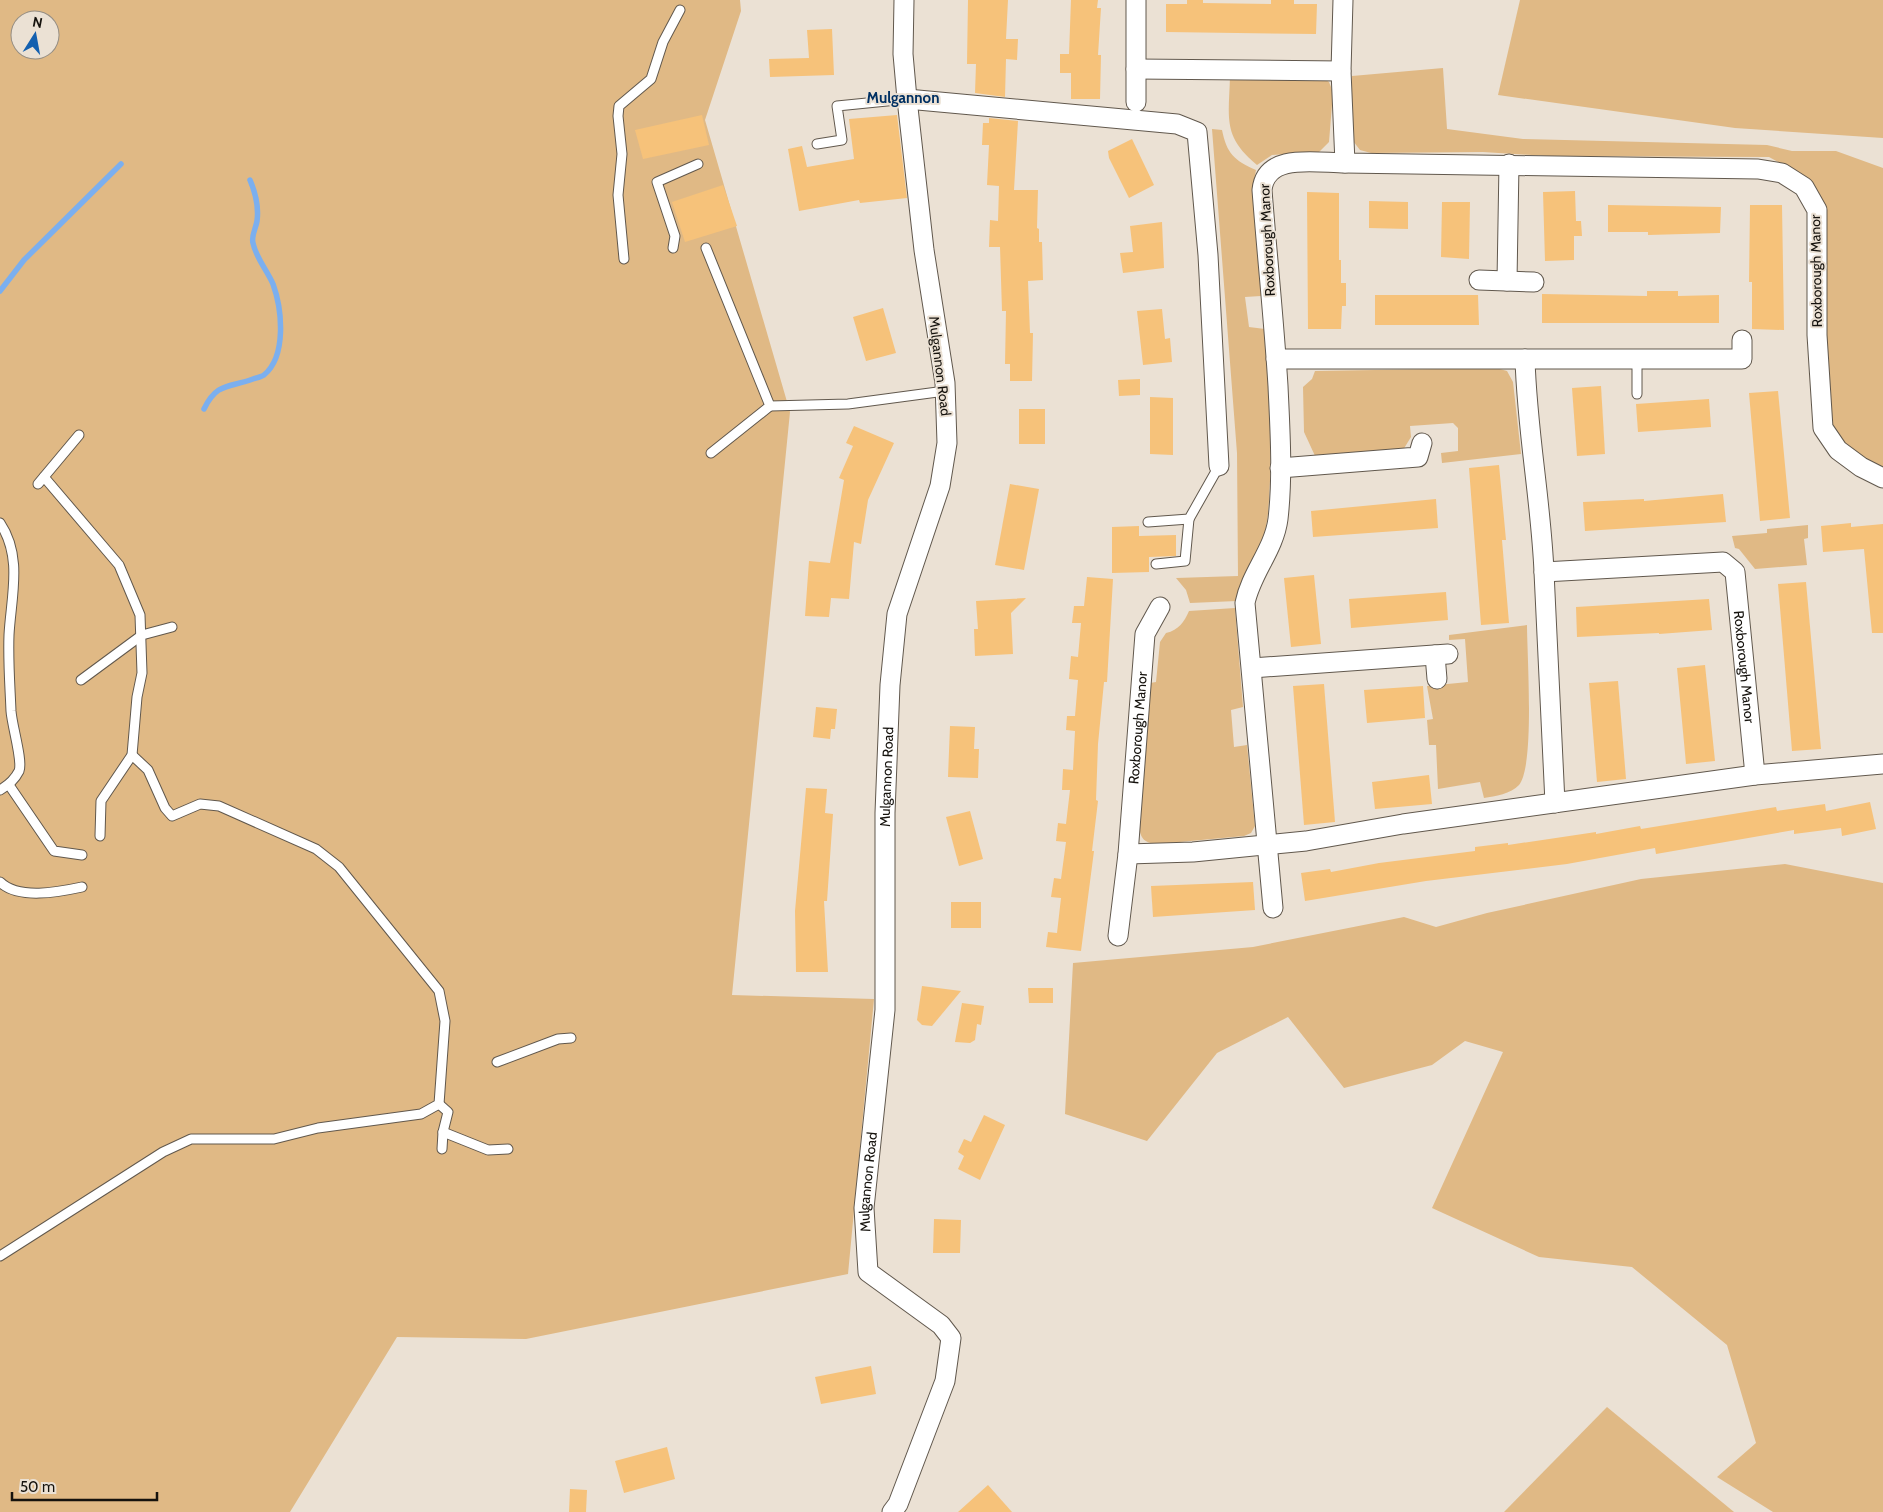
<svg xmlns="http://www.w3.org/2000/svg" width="1883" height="1512" viewBox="0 0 1883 1512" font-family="Cabin,sans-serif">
	<rect width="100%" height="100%" fill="#ebe1d4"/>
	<g fill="#e0b985" fill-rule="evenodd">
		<path d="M0,0H740L741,11L705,120L790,412L732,995L874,999L848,1274L526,1339L397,1337L290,1512H0ZM20,20H50V50H20Z"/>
		<polygon points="1520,0 1883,0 1883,138 1735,128 1498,95"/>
		<polygon points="1443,68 1447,129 1523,139 1767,145 1792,151 1836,151 1883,168 1883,467 1862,458 1840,440 1830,418 1826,370 1823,212 1791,169 1769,157 1548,156 1483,152 1371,153 1360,150 1350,137 1352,76"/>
		<path d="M1230,76L1322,78L1329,82L1333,92L1329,142L1319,152L1272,155L1257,165C1222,136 1229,118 1230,76Z"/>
		<path d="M1212,129L1222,130C1227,154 1234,160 1256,170L1253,187L1261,292V296L1245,297L1249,327L1265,329C1268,380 1272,430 1270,481C1269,496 1269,512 1266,527C1260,554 1243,573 1237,601L1190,603L1186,590L1176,578L1238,576L1237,453Z"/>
		<polygon points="1496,368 1507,371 1513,382 1521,454 1442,463 1441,453 1458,451 1458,428 1453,423 1410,426 1411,437 1403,450 1316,458 1304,432 1303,387 1312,379 1315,371"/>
		<polygon points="1808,525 1808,538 1804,539 1807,565 1755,569 1739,549 1735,548 1732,536 1767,533 1767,529"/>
		<path d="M1235,608L1243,707L1231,710L1234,747L1247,745L1255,826L1251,833L1244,836L1158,844C1145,843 1141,840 1139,827L1150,683L1156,682L1160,642L1166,633C1179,630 1184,622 1189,611Z"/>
		<path d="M1527,625C1527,654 1535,766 1519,785C1511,794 1495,796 1484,798L1480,782L1438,789L1436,745H1429L1427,720L1433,719L1427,686L1468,682L1465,639L1449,640V635Z"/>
		<polygon points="1785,864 1883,883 1883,1512 1773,1512 1717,1477 1756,1443 1727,1345 1632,1267 1539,1257 1432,1208 1503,1052 1465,1041 1432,1065 1344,1088 1288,1017 1217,1053 1147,1141 1065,1114 1073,963 1253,947 1404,917 1436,927 1487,913 1641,879"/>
		<polygon points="1607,1407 1734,1512 1504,1512"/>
	</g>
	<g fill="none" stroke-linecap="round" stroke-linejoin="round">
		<g stroke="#7bafef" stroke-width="5.5">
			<polyline points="0,291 24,260 121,164"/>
			<path d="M204,409C217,382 229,388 253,379C256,378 261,377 264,375C287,356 282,309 273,284C267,270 256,258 253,243C251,236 256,228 257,221C259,206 256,194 250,180"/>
		</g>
	</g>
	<g fill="#f6c27a">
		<polygon points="968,0 1008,0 1006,39 1018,39 1017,60 1006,59 1005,97 975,93 976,64 967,64"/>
		<polygon points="1071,0 1098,0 1097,8 1101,8 1098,55 1101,55 1100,99 1071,99 1071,73 1060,73 1060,54 1069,54"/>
		<polygon points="1187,0 1203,0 1203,3 1271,4 1271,0 1294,0 1294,4 1317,4 1316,34 1166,32 1166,4 1187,4"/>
		<polygon points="832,29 834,75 770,77 769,59 809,58 807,30"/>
		<polygon points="702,115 709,145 643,159 635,130"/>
		<polygon points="897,115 907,198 860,203 859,200 799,211 788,149 802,146 807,167 854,159 849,119"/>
		<polygon points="989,118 1018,121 1014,190 1038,190 1037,228 1039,229 1039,242 1042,242 1043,280 1028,281 1030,333 1033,333 1032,381 1010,381 1010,364 1005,364 1006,311 1002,311 1000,247 989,247 990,220 998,221 999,186 987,185 989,145 982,145 983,123 989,123"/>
		<polygon points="1132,139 1154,185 1129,198 1109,158 1108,151"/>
		<polygon points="723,185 737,226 685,242 672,202"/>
		<polygon points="1575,191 1576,221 1581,221 1582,236 1574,236 1574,260 1545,261 1543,192"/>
		<polygon points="1307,192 1339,193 1339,260 1341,260 1341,283 1346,283 1346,306 1342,306 1341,329 1308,329"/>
		<polygon points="1369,201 1408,202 1408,229 1369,228"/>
		<polygon points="1442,202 1470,202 1469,259 1441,257"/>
		<polygon points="1608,205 1721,207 1720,233 1648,235 1648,232 1608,232"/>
		<polygon points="1750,205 1782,205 1784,330 1752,329 1752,282 1749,282"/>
		<polygon points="1162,222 1164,268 1123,273 1120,253 1133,252 1130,226"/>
		<polygon points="1647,291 1678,291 1678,296 1719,295 1719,323 1542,323 1542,294 1647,296"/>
		<polygon points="1375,295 1478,295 1479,325 1375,325"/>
		<polygon points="883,308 896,353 866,361 853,317"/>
		<polygon points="1162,309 1165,339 1170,338 1172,362 1143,365 1137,311"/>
		<polygon points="1140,379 1140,395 1119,396 1118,380"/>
		<polygon points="1601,386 1605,454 1577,456 1572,388"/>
		<polygon points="1778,391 1790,518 1760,521 1749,393"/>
		<polygon points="1150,397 1173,398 1173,455 1150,454"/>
		<polygon points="1709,399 1711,427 1638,432 1636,404"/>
		<rect x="1019" y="409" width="26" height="35"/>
		<polygon points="854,426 894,443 868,500 861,544 854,542 849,599 831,598 829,617 805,616 809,561 830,563 844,480 839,478 853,446 846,443"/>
		<polygon points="1499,465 1506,540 1502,540 1509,623 1481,625 1469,468"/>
		<polygon points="1010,484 1039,489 1024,570 995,565"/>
		<polygon points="1723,494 1726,522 1585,531 1583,502 1644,499 1644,501"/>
		<polygon points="1436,499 1438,528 1313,537 1311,511"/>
		<polygon points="1851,523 1851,527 1883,524 1883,633 1872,633 1864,549 1823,552 1821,526"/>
		<polygon points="1139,526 1139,536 1176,535 1176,556 1149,557 1149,572 1112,573 1112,527"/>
		<polygon points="1314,575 1321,644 1291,647 1284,578"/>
		<polygon points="1087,577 1113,579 1107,682 1104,682 1098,744 1096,800 1098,801 1092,851 1094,851 1081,951 1046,947 1048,932 1057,933 1061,898 1051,897 1054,878 1061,879 1066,842 1056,841 1058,823 1066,824 1070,790 1062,790 1063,769 1073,770 1075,731 1066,730 1067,716 1075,716 1078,680 1069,679 1071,656 1078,657 1081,623 1072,623 1074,606 1084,606"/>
		<polygon points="1806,582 1821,749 1792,751 1778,584"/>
		<polygon points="1446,592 1448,620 1351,628 1349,599"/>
		<polygon points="1026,598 1011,613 1013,654 975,656 974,629 978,629 976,601"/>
		<polygon points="1709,599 1712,630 1659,634 1659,633 1577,637 1576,607"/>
		<polygon points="1705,665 1715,761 1686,764 1677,668"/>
		<polygon points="1618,681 1626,779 1597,782 1589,683"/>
		<polygon points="1324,684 1335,822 1304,825 1293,686"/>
		<polygon points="1423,686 1425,718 1367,723 1364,690"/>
		<polygon points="816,707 837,709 835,729 831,729 830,739 813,737"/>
		<polygon points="950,726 975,727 974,749 979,749 978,778 948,777"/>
		<polygon points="1429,775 1432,804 1375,809 1372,782"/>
		<polygon points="806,788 827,789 825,813 833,814 827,901 824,901 828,972 796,972 795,911"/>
		<polygon points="1870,802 1876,829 1842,836 1841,828 1794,834 1794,830 1656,854 1655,848 1567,864 1426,881 1305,901 1301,873 1330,869 1331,872 1379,863 1475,851 1475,847 1508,843 1508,845 1596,832 1596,834 1640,826 1641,829 1776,807 1777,811 1825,804 1826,811"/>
		<polygon points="970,811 983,859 959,866 946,817"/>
		<polygon points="1253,882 1255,910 1153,917 1151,886"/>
		<rect x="951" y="902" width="30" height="26"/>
		<polygon points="922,986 961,991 932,1026 922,1025 917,1020"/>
		<polygon points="1028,988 1053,988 1053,1003 1029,1003"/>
		<polygon points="962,1003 984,1006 981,1025 977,1024 975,1040 970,1043 955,1042"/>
		<polygon points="984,1115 1005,1125 980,1180 958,1169 964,1156 958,1152 964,1139 971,1142"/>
		<polygon points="934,1219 961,1220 960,1253 933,1253"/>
		<polygon points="871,1366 876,1394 821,1404 815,1377"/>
		<polygon points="667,1447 675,1479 624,1493 615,1461"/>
		<polygon points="988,1485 1012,1512 958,1512"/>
		<polygon points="570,1489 587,1490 586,1512 569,1512"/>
	</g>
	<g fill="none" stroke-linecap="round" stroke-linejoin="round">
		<g stroke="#61584d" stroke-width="11">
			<g id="lane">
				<polyline points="817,144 842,140 837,106 907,99"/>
				<polyline points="673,248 675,236 657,182 698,164"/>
				<polyline points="706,248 770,406 711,453"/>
				<polyline points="624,259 618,195 622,154 618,116 619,106 651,79 663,42 680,10"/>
				<polyline points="1637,359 1637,394"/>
				<polyline points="770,406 848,404 945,391"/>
				<polyline points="44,477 119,565 140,615 142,673 137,697 132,755 101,801 100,836"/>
				<polyline points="38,484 79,435"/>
				<polyline points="1148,522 1189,519 1219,466"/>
				<path d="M0,523C23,557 11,597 9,635C8,661 10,686 11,711C12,726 23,761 19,771C15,779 7,786 0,790"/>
				<polyline points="1156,564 1185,561 1189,519"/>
				<polyline points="81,680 142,635 172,627"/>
				<polyline points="9,785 54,851 82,855"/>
				<path d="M0,882C18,900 59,892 82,887"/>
				<polyline points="497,1062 558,1039 571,1038"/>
				<polyline points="439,1104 448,1112 443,1132 442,1149"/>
				<polyline points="443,1132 488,1150 508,1149"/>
				<polyline points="0,1256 163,1152 191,1139 274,1139 318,1128 421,1114 439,1104 445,1021 439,991 339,867 316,849 219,806 200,804 172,816 165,808 148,770 132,755"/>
			</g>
		</g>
		<g stroke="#61584d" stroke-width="21">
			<g id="street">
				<polyline points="1136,0 1136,102"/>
				<polyline points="1343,0 1341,71 1345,163 1758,169 1782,173 1804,187 1817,210 1817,335 1823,428 1838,450 1861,467 1883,478"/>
				<polyline points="1136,69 1341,71"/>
				<polyline points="907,99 1177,124 1197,132 1208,255 1219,466"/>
				<polyline points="1479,280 1534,282"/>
				<polyline points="1507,281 1509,164"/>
				<polyline points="1276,359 1742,359 1742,340"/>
				<path id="s1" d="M1525,359C1527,431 1541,501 1544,572L1723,562L1735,572L1755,775"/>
				<polyline points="1280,468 1418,457 1422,443"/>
				<polyline points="1544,572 1555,803"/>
				<polyline points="1435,655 1437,679"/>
				<polyline points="1252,668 1448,654"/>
				<polyline points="1128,854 1193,852 1306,841 1403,824 1755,775 1883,764"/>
				<path d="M1273,908L1245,603C1251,573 1274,550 1278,519C1283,475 1280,430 1278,386C1274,321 1267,255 1262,190C1266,152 1317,163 1345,163"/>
				<path id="s2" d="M1118,936L1128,854L1145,634L1160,607"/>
				<path id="s3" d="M892,1512L898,1504L945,1381L951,1338L941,1325L868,1272L864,1208L885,1010V813L890,685L897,614L940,486L947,443L945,383L924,250L907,99L903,54L904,0"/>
			</g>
		</g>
		<use href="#lane" stroke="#fff" stroke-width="9"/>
		<use href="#street" stroke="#fff" stroke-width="19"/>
	</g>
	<g text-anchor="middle" stroke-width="4" stroke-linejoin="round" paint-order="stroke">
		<g font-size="14" fill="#15120d" stroke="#ebe1d4">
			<text transform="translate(1267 240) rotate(-93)" y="5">Roxborough Manor</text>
			<text transform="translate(1816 271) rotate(-91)" y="5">Roxborough Manor</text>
			<text transform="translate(940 366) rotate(83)" y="5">Mulgannon Road</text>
			<text dy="5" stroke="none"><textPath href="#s1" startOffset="504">Roxborough Manor</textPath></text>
			<text dy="5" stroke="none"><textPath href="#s2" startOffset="209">Roxborough Manor</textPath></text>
			<text dy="5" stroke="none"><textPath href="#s3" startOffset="788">Mulgannon Road</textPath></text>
			<text dy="5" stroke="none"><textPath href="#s3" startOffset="382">Mulgannon Road</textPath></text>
		</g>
		<g font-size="15" font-weight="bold" fill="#003062" stroke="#ebe1d4">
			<text x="903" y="103">Mulgannon</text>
		</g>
	</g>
	<g transform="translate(35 35) rotate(11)"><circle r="24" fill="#ebe1d4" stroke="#958e84"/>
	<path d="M0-4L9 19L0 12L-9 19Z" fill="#1460af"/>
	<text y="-8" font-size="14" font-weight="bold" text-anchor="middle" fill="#15120d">N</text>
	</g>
	<path d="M12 1492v8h145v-8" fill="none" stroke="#15120d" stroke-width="2.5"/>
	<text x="20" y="1492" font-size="15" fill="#15120d" stroke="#ebe1d4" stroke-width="4" paint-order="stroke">50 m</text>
</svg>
